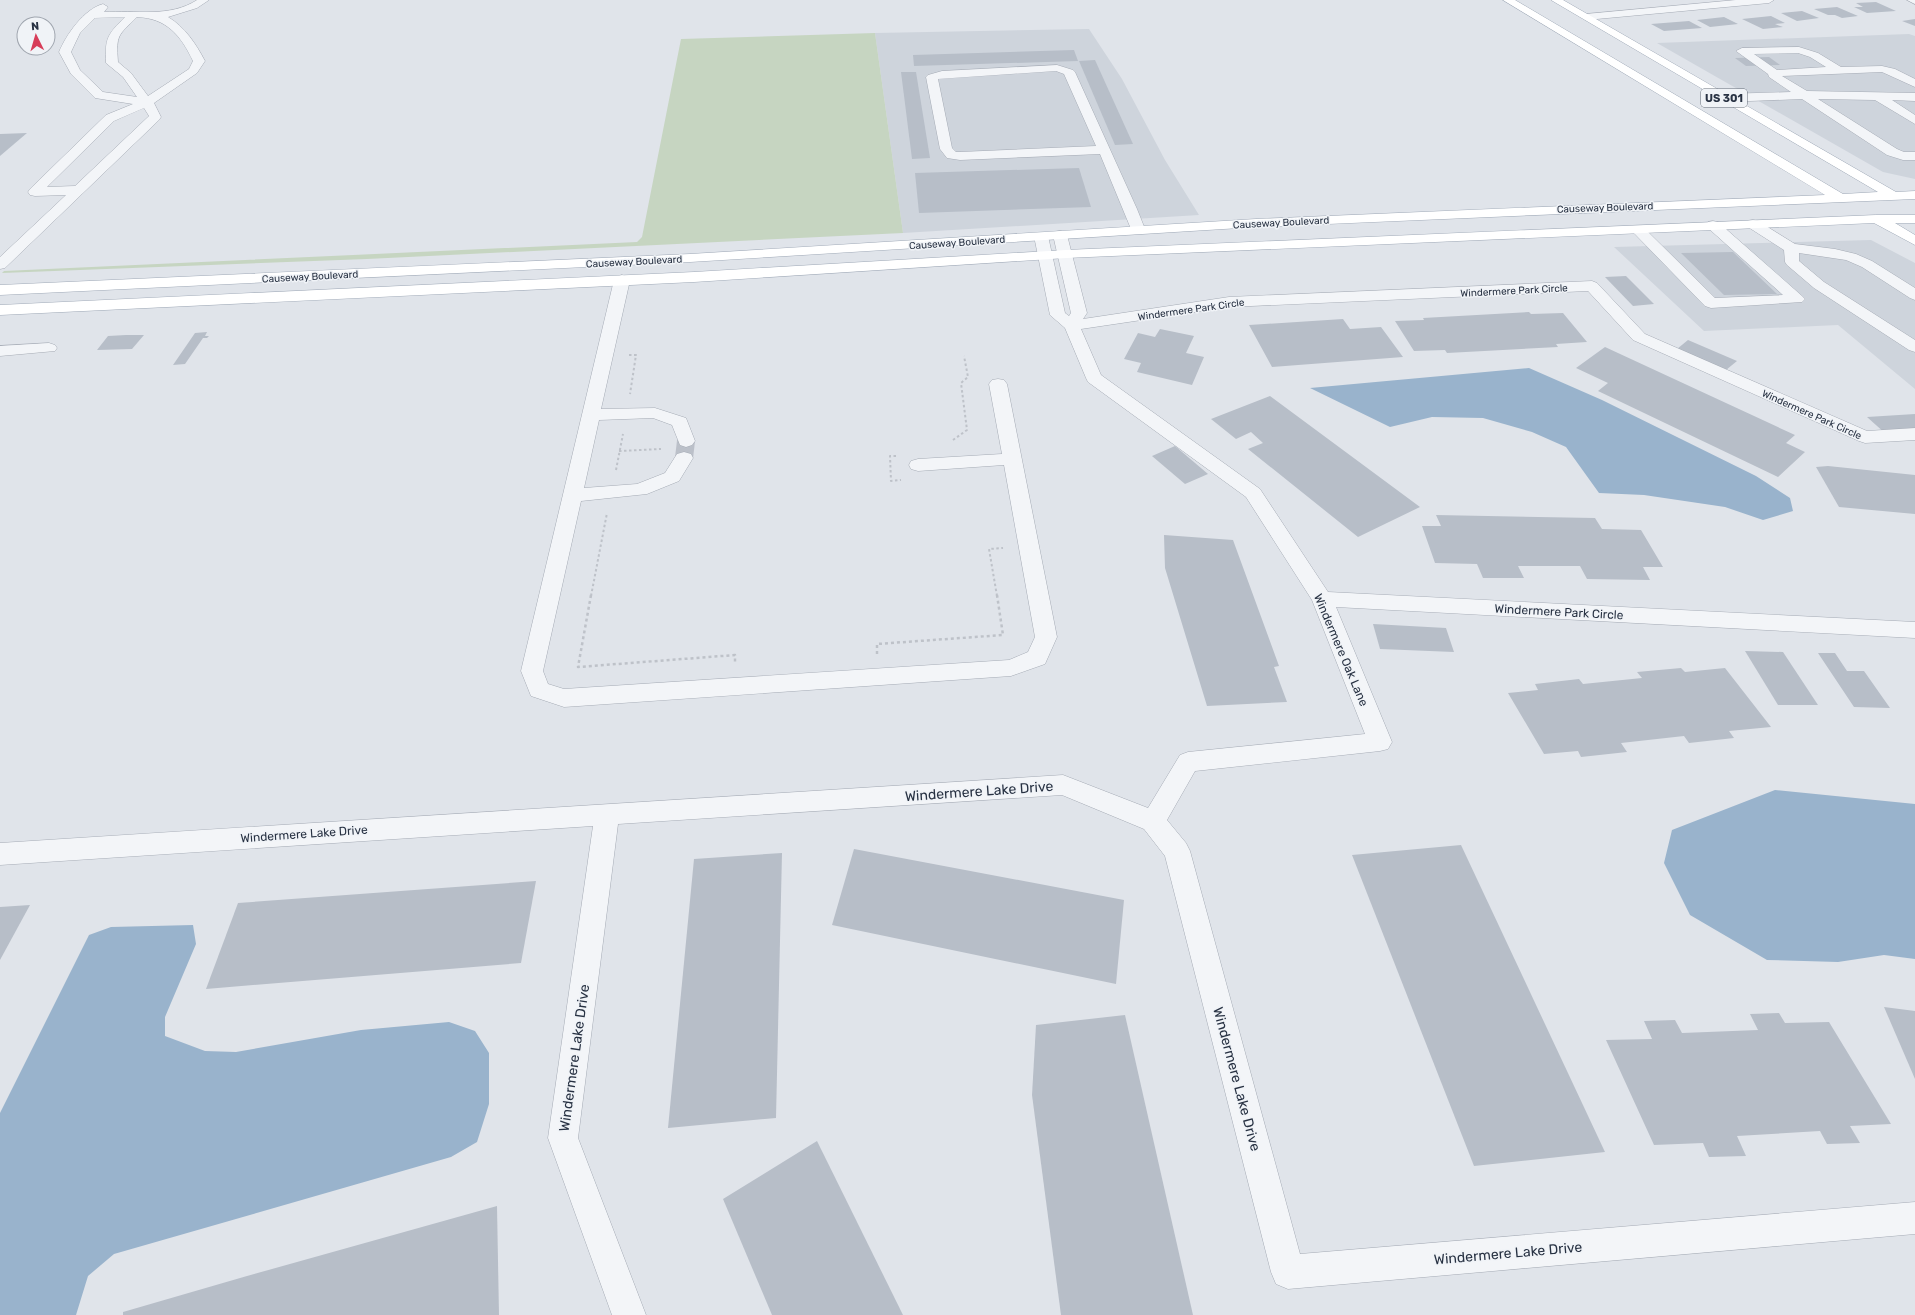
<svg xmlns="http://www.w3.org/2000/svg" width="1915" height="1315" viewBox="0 0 1915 1315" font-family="Rubik,sans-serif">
	<rect width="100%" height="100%" fill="#e0e4ea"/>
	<g fill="#ced4dc">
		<polygon points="1089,29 1122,79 1165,160 1199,215 903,233 875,33"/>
		<polygon points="1909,34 1915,36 1915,179 1883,172 1657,43"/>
		<polygon points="1871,240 1915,263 1915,389 1838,325 1704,331 1614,247"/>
	</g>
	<polygon fill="#c6d5c1" points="875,33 903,233 367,259 2,273 4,271 637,242 642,237 681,39"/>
	<g fill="#99b3cc">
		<polygon points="1529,368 1602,400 1756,476 1790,498 1793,511 1763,520 1725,507 1644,495 1599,493 1566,447 1532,432 1483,418 1432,417 1390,427 1310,388"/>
		<polygon points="1775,790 1915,804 1915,959 1884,955 1838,962 1767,960 1690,915 1664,863 1672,830"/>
		<polygon points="193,925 196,944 165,1017 165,1036 205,1051 236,1052 361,1030 449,1022 475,1031 489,1053 489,1104 477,1142 451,1157 114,1254 88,1276 76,1315 0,1315 0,1113 89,935 111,927"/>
	</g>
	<g fill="#b7bec8">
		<polygon points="1876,2 1896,11 1867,13 1854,7 1863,7 1856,3"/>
		<polygon points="1837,7 1858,16 1842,18 1835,15 1828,15 1814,9"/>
		<polygon points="1802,11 1819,18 1797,21 1781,13"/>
		<polygon points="1771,16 1785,23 1775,24 1783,27 1763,29 1742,19"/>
		<polygon points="1724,17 1738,24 1710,27 1697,20"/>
		<polygon points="1915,19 1915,26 1902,21"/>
		<polygon points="1689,21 1702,28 1664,31 1651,24"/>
		<polygon points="1074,50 1078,61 914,66 913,55"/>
		<polygon points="1769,57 1780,65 1746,66 1735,58"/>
		<polygon points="1095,60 1133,144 1115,145 1079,61"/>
		<polygon points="901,72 916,72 930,158 912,159"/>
		<polygon points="27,133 0,156 0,134"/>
		<polygon points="1079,168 1091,207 919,213 915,173"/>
		<polygon points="1733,252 1777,294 1724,295 1681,253"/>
		<polygon points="1626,276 1654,304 1633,306 1605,277"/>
		<polygon points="1529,312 1531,314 1563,313 1587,342 1556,344 1558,347 1447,353 1445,350 1414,351 1395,321 1424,320 1423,318"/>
		<polygon points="1343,319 1350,329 1381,327 1403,357 1272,367 1249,325"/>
		<polygon points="1160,329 1194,336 1186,353 1204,357 1192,385 1137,372 1141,363 1124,359 1138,333 1155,337"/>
		<polygon points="207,332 205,336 209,336 207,338 203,338 185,364 173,365 195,333"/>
		<polygon points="126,335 144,335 132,349 97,350 108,336"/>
		<polygon points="1688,340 1737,361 1726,370 1677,349"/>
		<polygon points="1605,347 1795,435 1786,443 1805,452 1778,477 1598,391 1608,383 1576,368"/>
		<polygon points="1270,396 1420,507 1358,537 1248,449 1263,443 1251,432 1236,439 1211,419"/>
		<polygon points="1915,414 1915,432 1886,434 1867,417"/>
		<polygon points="1175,446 1208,474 1185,484 1152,456"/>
		<polygon points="1828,466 1915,475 1915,514 1839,507 1816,467"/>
		<polygon points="1436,515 1595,518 1602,529 1641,530 1663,567 1643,567 1650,580 1587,579 1580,566 1518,566 1524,578 1483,578 1477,564 1435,563 1422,526 1441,526"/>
		<polygon points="1164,535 1233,540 1279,666 1274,667 1287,702 1207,706 1165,568"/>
		<polygon points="1373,624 1446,628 1454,652 1380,649"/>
		<polygon points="1745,651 1783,652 1818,705 1778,705"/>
		<polygon points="1818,653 1835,653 1847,671 1864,671 1890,708 1854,707"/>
		<polygon points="1681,668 1685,672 1725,668 1771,727 1729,731 1734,738 1689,743 1684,736 1621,743 1627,752 1581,757 1578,751 1544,754 1508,693 1538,690 1535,684 1579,679 1583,684 1642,678 1637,672"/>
		<polygon points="1461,845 1605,1152 1474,1166 1352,855"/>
		<polygon points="854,849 1124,900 1116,984 832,925"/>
		<polygon points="782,853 776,1118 668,1128 694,859"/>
		<polygon points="536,881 521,963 206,989 238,903"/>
		<polygon points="30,905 0,960 0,907"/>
		<polygon points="1884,1007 1915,1011 1915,1079"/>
		<polygon points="1779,1013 1785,1023 1829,1022 1891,1124 1850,1126 1860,1143 1827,1144 1820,1131 1737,1136 1746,1156 1709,1157 1703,1143 1654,1145 1606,1040 1652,1039 1644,1021 1675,1020 1682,1033 1758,1030 1750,1014"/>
		<polygon points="1125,1015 1193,1315 1061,1315 1032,1095 1036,1025"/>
		<polygon points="817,1141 903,1315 772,1315 723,1199"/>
		<polygon points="497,1206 499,1315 123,1315 123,1312 247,1276"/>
	</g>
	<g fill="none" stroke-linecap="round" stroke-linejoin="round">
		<polyline stroke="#bbc0c9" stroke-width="18" stroke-dasharray="18 10" stroke-linecap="butt" points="684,458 686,441"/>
		<g stroke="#a5abb5" stroke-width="1">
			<g id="minor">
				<path d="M197,0H209L197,8L168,17C185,27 196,44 205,61L197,73L154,103L161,117L159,120L5,268L0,269V257L66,195L35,196L30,195L28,192L30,189L106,115L133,104L95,98L71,74L59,52C66,35 84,9 103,4L108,7L104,12C135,10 170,18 197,0ZM125,17C107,35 105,38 106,63L123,77L137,97L103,92L80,70L71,52L80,33L95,18ZM137,17C167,18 181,36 193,61L189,69L148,96L131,73L118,62C116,34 118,36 137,17ZM144,108L149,116L75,186L47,187L114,121Z"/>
				<polygon points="1736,0 1774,0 1769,3 1586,20 1581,17 1586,14"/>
				<polygon points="1907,0 1915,0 1915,4"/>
				<path d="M1799,47L1818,53L1841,67L1882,66L1895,69L1915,79V87L1882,72L1782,76L1807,91L1915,93V101L1892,100L1915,115V124L1875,100L1818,99L1897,149L1904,152H1915V160H1903L1887,155L1802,99L1725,102L1719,98L1725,94L1791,92L1769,77L1768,74L1736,51L1742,48ZM1798,53L1810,57L1826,67L1777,70L1754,54Z"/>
				<path d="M1057,65L1073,70L1075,72L1137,209L1145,229L1143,232H1133L1131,229L1100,154L960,160L947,158L940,149L926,77L928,75L942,71ZM1056,71L1064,74L1096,146L960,152H956L952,148L938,79Z"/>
				<polygon points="1753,220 1758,221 1795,244 1835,249 1856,254 1872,261 1915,288 1915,300 1910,298 1862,267 1846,260 1799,253 1799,261 1824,282 1915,340 1915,352 1909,350 1814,288 1787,265 1785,262 1784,250 1748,227 1746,224 1748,221"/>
				<polygon points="1713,221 1718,222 1802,296 1805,299 1802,302 1711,308 1705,306 1630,229 1632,226 1642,226 1715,298 1783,295 1708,228 1706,225 1708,222"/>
				<polygon points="1060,231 1065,232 1067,235 1087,313 1083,319 1229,297 1592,281 1597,283 1645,334 1867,431 1915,428 1915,440 1865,443 1859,441 1633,340 1588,291 1229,307 1081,329 1101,375 1260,489 1328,592 1915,622 1915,638 1336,607 1392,742 1388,749 1380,751 1195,771 1167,820 1186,843 1190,851 1300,1254 1915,1202 1915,1234 1288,1289 1276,1284 1271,1272 1165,856 1144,829 1062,795 618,824 578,1138 646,1315 612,1315 548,1138 593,826 0,865 0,843 1063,775 1148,808 1180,755 1188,752 1365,734 1312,600 1246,497 1088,382 1086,378 1065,328 1050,315 1034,236 1036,233 1046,233 1048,236 1065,313 1069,316 1071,313 1053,235 1055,232"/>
				<polygon points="622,275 627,277 630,280 601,409 655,408 686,418 695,441 692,445 686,447 680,445 672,425 653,418 599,420 584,488 637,484 665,473 677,454 684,452 691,454 693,458 679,481 647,494 581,501 543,671 548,684 564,689 1009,660 1028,652 1035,637 1004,465 918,471 911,469 909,465 911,461 918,459 1002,454 989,384 992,380 998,379 1004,380 1007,384 1057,637 1045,664 1011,676 564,707 531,696 521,671 614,280 617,277"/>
				<polygon points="49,343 55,345 57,348 55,351 0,356 0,346"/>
			</g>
		</g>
		<g stroke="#9fa9b7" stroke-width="1">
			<g id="major">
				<polygon points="1503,0 1515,0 1843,194 1878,192 1551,0 1563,0 1896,192 1915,191 1915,199 1256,227 690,262 0,295 0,285 690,254 1256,219 1825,195"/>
				<polygon points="1876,215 1915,215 1915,223 1895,223 1915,235 1915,245 1874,223 1066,258 694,282 0,315 0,305 694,272 1066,250"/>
			</g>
		</g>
		<g stroke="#bec2c9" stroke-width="2" stroke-dasharray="2.5 2.5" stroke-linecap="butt">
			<polyline points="629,355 636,355 630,394"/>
			<polyline points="953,440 967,430 961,383 968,377 964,356"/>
			<polyline points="619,451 661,449"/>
			<polyline points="896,456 890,456 891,481 901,480"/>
			<polyline points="616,470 623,434"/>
			<polyline points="591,596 607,513"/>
			<polyline points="997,596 989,549 1003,548"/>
		</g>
		<g stroke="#bec2c9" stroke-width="2.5" stroke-dasharray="3 3" stroke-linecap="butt">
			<polyline points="591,595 578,667 735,655 735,663"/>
			<polyline points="877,654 877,644 1003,635 997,595"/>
		</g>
		<use href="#minor" fill="#f3f5f8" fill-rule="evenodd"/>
		<use href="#major" fill="#fff" fill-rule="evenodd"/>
	</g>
	<g text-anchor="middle" stroke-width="3" stroke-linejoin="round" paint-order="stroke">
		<g font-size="10" fill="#283243" stroke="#f0f3f7">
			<text transform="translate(1605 207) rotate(-2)" y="4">Causeway Boulevard</text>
			<text transform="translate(1281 222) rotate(-3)" y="4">Causeway Boulevard</text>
			<text transform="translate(957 242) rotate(-4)" y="4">Causeway Boulevard</text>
			<text transform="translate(634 261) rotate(-3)" y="4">Causeway Boulevard</text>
			<text transform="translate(310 276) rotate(-3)" y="4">Causeway Boulevard</text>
			<text transform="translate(1514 290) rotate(-3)" y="4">Windermere Park Circle</text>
			<text transform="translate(1191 309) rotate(-8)" y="4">Windermere Park Circle</text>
			<text transform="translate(1812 414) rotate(24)" y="4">Windermere Park Circle</text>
		</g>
		<rect fill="#f0f3f7" stroke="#646c79" stroke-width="1" x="1701" y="89" width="46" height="18" rx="3"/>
		<g font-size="11" font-weight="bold" fill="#283243">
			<text x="1724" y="102">US 301</text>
		</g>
		<g font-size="12" fill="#283243" stroke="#f0f3f7">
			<text transform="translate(1559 612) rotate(3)" y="4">Windermere Park Circle</text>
			<text transform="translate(1341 650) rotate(67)" y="4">Windermere Oak Lane</text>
			<text transform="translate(304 834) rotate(-4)" y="4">Windermere Lake Drive</text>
		</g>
		<g font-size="14" fill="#283243" stroke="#f0f3f7">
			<text transform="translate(979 791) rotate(-4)" y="5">Windermere Lake Drive</text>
			<text transform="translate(574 1058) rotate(-82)" y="5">Windermere Lake Drive</text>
			<text transform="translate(1237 1079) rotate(75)" y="5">Windermere Lake Drive</text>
			<text transform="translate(1508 1253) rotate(-5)" y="5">Windermere Lake Drive</text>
		</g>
	</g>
	<g transform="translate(36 36) rotate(355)"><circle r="19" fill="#f0f3f7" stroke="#a0a6af"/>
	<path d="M0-3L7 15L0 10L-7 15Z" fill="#d73d59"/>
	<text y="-6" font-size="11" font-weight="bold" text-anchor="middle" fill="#283243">N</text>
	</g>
</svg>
